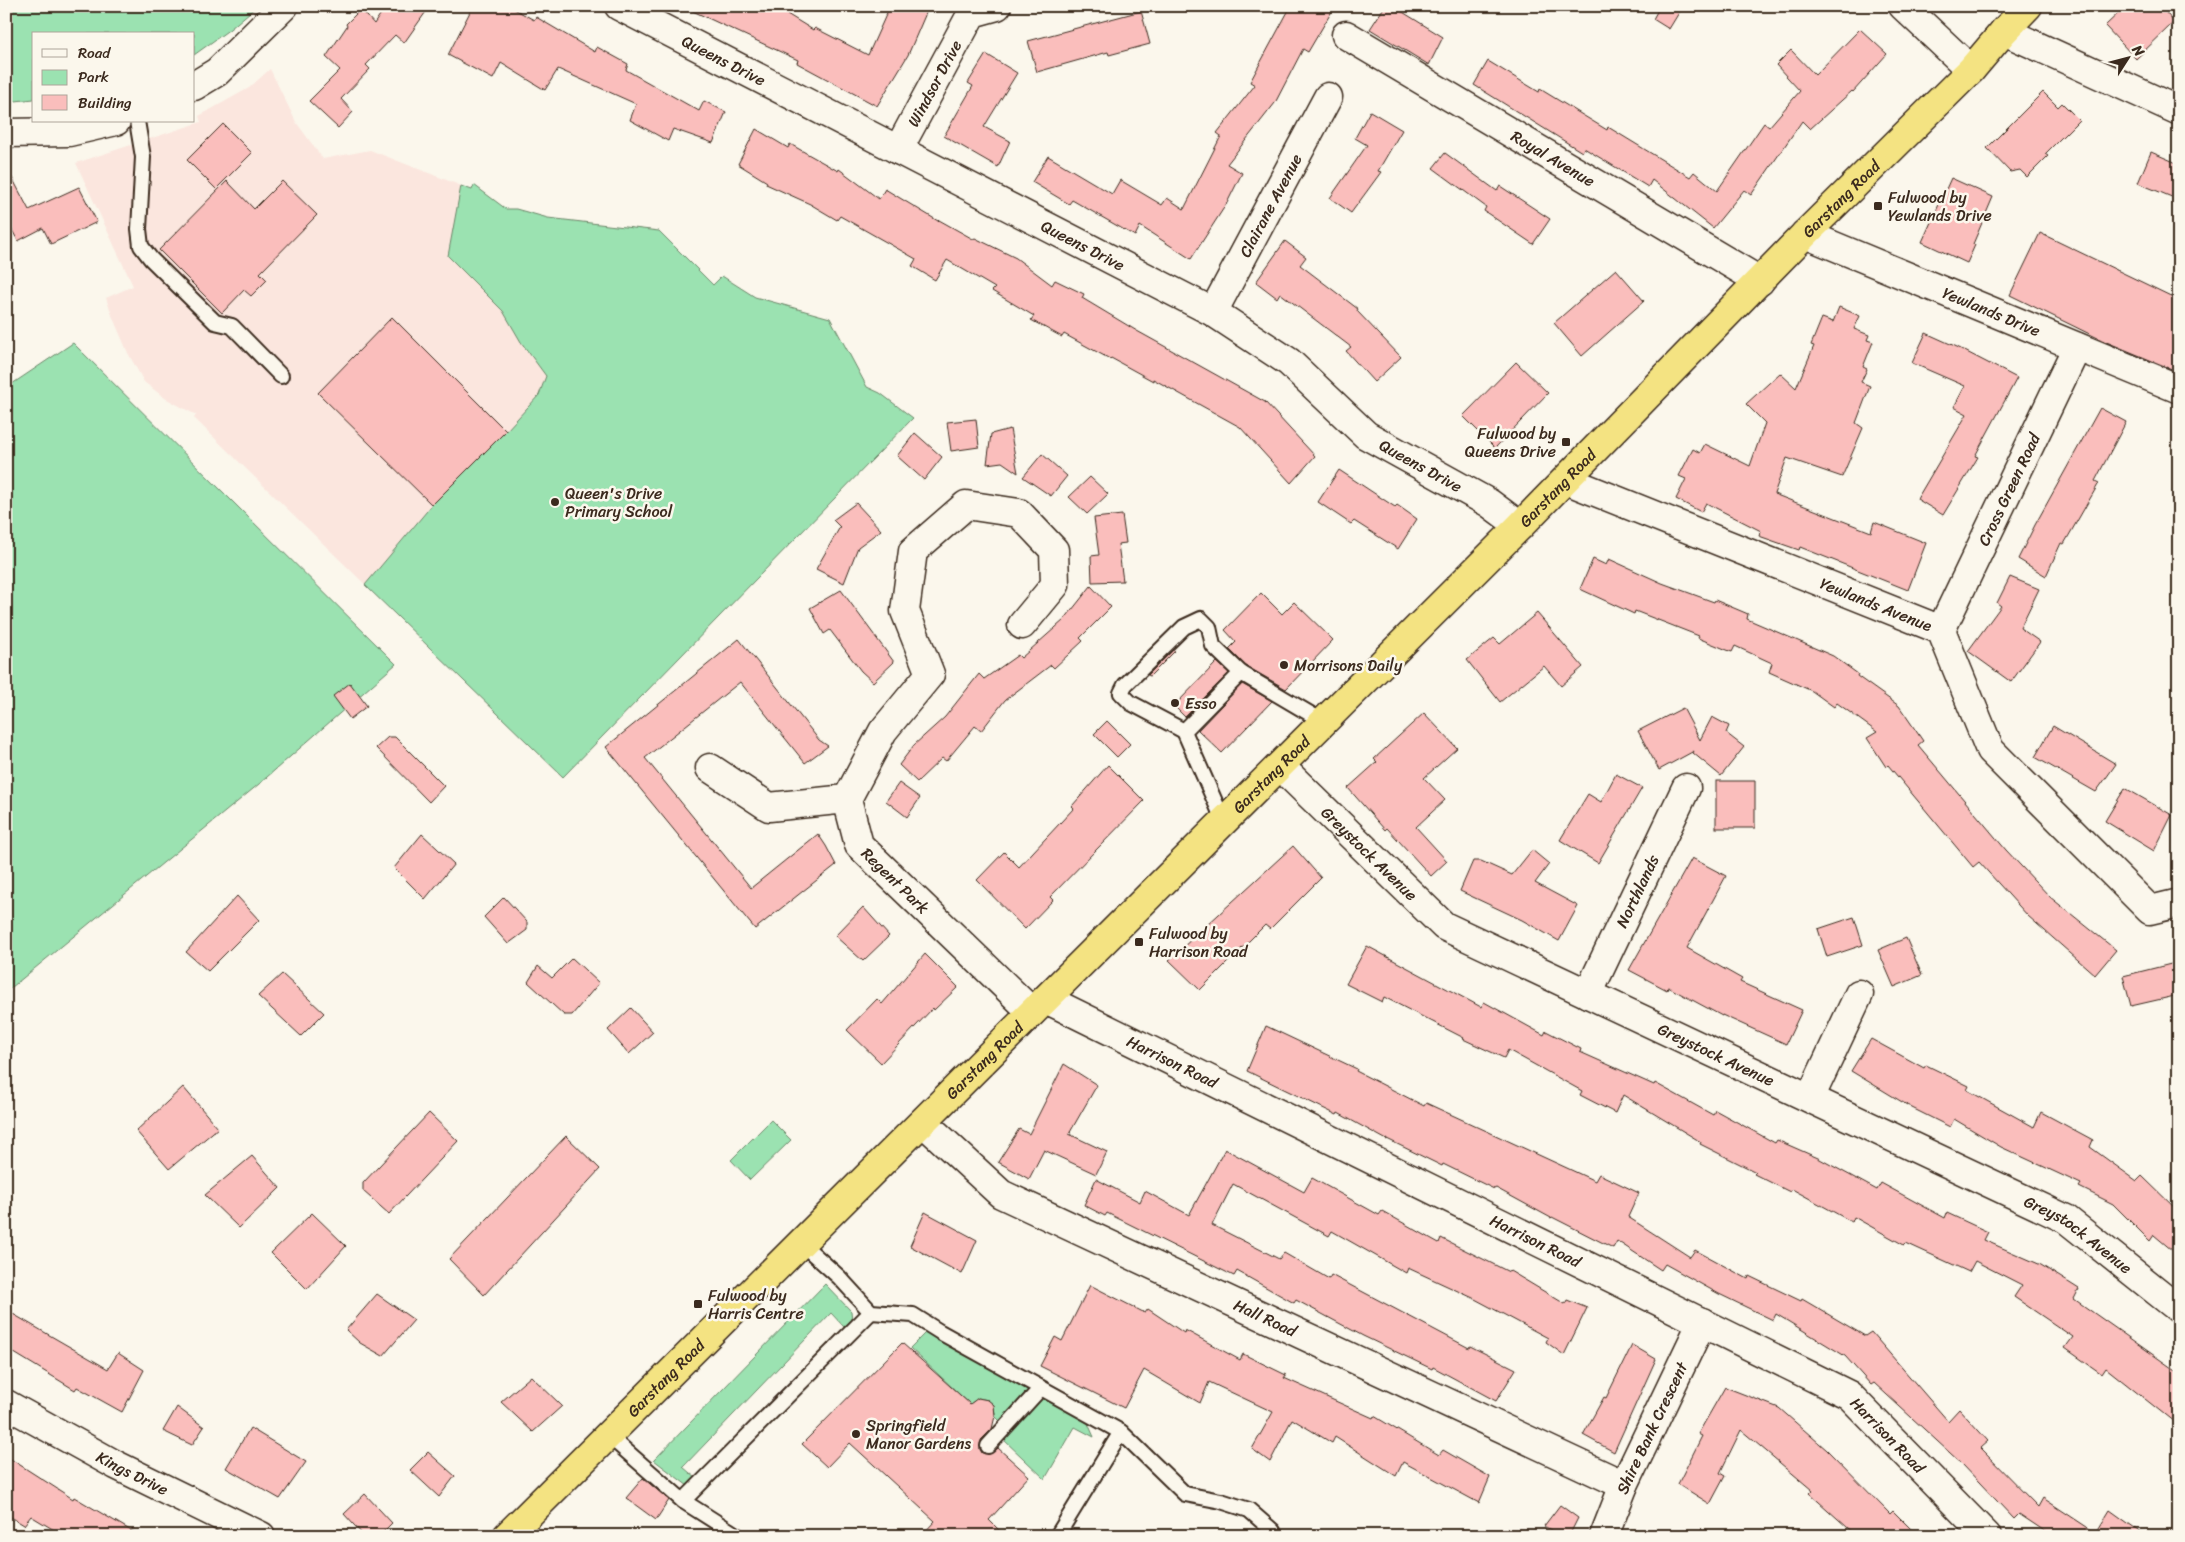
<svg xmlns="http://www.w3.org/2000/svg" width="2185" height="1542" viewBox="0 0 2185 1542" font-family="Sriracha,sans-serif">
	<rect width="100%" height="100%" fill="#fbf7ec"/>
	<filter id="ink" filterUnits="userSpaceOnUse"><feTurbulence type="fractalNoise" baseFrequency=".02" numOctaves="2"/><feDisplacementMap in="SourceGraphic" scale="10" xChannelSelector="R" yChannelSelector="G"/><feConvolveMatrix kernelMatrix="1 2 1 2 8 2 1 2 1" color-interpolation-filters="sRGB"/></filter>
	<g filter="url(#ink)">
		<polygon fill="#fbe6de" points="270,69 296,122 323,159 370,150 472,190 474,185 506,209 516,209 548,218 659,231 713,285 722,276 755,297 830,318 867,387 880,393 913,418 563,777 194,418 196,415 165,398 144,382 128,353 113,318 106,298 133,286 76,163 201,122 199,116 249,88"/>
		<g fill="#9be2b1" stroke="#6b8668">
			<polygon points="6,6 257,6 230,29 194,55 194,34 34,34 34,99 6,102"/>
			<polygon points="474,185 506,209 516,209 548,218 659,231 713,285 722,276 755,297 830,318 867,387 880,393 913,418 563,777 365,585 432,505 506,431 539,395 546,376 521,342 503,311 448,256 461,186 472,190"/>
			<polygon points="73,343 396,664 259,784 6,992 6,388"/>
			<polygon points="771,1120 791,1140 750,1180 731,1160"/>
			<polygon points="825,1284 851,1311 852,1320 844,1327 831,1313 683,1467 697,1479 688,1486 654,1460"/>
			<polygon points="926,1332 1032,1388 1001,1422 995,1416 994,1405 988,1400 978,1398 970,1404 910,1348"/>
			<polygon points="1043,1394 1086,1419 1094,1437 1075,1427 1045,1479 1003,1439"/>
		</g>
		<g fill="#fabebc" stroke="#3b2a1e">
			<polygon points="386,6 430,6 404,43 395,35 366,65 370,69 341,99 353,112 338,128 309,101 340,70 326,57 347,26 346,24 361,9 374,24"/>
			<polygon points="473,6 509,6 534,20 536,17 595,52 597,47 628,64 626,70 699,111 704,101 726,112 713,143 673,129 668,141 630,120 636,104 558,69 545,90 501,63 493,79 448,55"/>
			<polygon points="682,6 774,6 813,30 815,28 868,55 890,6 929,6 908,55 877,106 797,63 798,60"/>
			<polygon points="1291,6 1335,6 1308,52 1303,49 1275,103 1227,164 1242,173 1227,203 1191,259 1140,226 1135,236 1072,200 1069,204 1032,182 1048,156 1112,194 1120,180 1162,205 1167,198 1184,209 1221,136 1217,133 1255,85 1250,82"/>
			<polygon points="1385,6 1393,6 1443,37 1429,65 1370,29"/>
			<polygon points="1660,6 1683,6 1669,29 1653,19"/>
			<polygon points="2126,6 2160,6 2174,22 2136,59 2105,26"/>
			<polygon points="1141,11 1150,44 1109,55 1108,52 1037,72 1028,41"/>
			<polygon points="1860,29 1887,54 1853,92 1852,91 1810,129 1802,121 1751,195 1744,190 1713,228 1652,180 1648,187 1584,148 1582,152 1474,85 1488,61 1539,92 1540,89 1607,130 1608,127 1690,177 1694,172 1717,191 1764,123 1769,127 1800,91 1776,65 1791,50 1815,75"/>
			<polygon points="986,54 1017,73 984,127 1010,141 998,167 944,136 973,86 968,83"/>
			<polygon points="2043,92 2058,107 2062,103 2079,120 2045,154 2048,156 2027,177 2020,170 2010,172 1987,148"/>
			<polygon points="1370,111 1402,130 1378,171 1381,172 1351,213 1330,198 1367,145 1355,138"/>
			<polygon points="223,124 252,153 216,189 187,160"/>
			<polygon points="756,129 788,148 790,144 838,171 839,169 879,199 885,189 938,221 939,220 973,239 975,238 1016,258 1052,285 1055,280 1084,294 1082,298 1137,331 1265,402 1315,456 1291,483 1240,427 1153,379 1153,381 1111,358 1110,359 1064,334 1062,337 1031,320 1034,316 992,291 995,288 947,260 935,280 912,266 916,259 840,216 837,220 810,204 766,184 767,182 738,164"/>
			<polygon points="2151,152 2179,164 2179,200 2138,183"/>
			<polygon points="1445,153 1497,191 1500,186 1550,219 1533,244 1484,211 1486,207 1433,168"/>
			<polygon points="6,166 29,210 79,187 97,222 51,244 43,228 18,241 6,219"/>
			<polygon points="1951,178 1993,197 1973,244 1975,245 1967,263 1922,242"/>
			<polygon points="227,181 254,209 282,181 317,215 260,273 267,280 251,296 244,290 222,313 159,250"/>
			<polygon points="2040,233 2179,300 2179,372 2104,341 2010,295"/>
			<polygon points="1285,241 1306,257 1300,265 1358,309 1357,311 1401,357 1374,382 1346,351 1351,347 1280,293 1277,298 1256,282"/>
			<polygon points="1616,269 1644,301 1582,356 1554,323"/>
			<polygon points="1839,307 1860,316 1854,329 1869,335 1867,340 1873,342 1863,367 1867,369 1861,382 1870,386 1856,423 1863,428 1842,477 1787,458 1774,494 1871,532 1874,522 1926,543 1908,590 1800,547 1799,550 1759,536 1761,531 1706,503 1701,512 1676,499 1686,479 1679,476 1693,449 1700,453 1705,444 1750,466 1765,423 1746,404 1780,373 1796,388 1814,346 1811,345 1822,318 1833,322"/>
			<polygon points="392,317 506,431 432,505 318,393"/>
			<polygon points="1926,333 1957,347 2017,378 1975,456 1978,457 1943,515 1917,499 1967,414 1954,407 1965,386 1912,363"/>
			<polygon points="1516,362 1548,393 1495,448 1463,416"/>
			<polygon points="2100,408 2126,422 2095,481 2099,483 2064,544 2061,543 2046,576 2018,559 2035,525"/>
			<polygon points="976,419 979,447 951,451 947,422"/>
			<polygon points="1010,429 1018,473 1002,462 987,464 991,434"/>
			<polygon points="915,433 942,457 924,480 897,456"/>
			<polygon points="1042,454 1067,476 1051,496 1023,477"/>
			<polygon points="1339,470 1395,507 1397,505 1417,519 1398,549 1354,521 1351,524 1318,502"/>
			<polygon points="1090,477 1108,494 1087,514 1069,497"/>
			<polygon points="856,503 881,530 858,547 844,583 816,569 840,527 833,520"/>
			<polygon points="1122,515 1126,543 1118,544 1123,581 1092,582 1091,556 1099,555 1094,518"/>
			<polygon points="1593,559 1606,565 1609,559 1662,583 1714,602 1715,600 1748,614 1747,619 1833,656 1858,674 1857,676 1899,706 1923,741 1918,745 2006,850 2050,897 2116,950 2095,975 2028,916 1979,862 1973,867 1888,765 1886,767 1867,738 1877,732 1837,703 1834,707 1812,691 1769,672 1772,663 1735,646 1732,652 1698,638 1699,636 1635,611 1634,614 1580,589"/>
			<polygon points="2010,577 2039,589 2020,628 2040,642 2011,682 1968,651 2001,606 1997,603"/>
			<polygon points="1091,586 1111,607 1080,638 1083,641 1054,668 1051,665 1005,700 981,731 975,726 946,761 942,758 917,782 899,765 914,745 945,717 979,674 984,679 1018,655 1021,658 1064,620"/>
			<polygon points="841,590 894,662 873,682 861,671 830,630 824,634 810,608"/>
			<polygon points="1261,593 1282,614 1294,602 1333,640 1286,689 1246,666 1229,649 1236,642 1225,630"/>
			<polygon points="1537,613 1583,667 1561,686 1544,666 1500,702 1467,660 1494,638 1500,644"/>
			<polygon points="739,639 819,740 828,746 805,763 740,682 645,758 751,888 818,834 826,846 836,865 755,929 606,747"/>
			<polygon points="1173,650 1175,651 1150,676 1148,675"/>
			<polygon points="1217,662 1229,673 1185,717 1174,706"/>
			<polygon points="350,683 367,706 350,719 333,696"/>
			<polygon points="1242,684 1272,701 1222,753 1198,730"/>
			<polygon points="1683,708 1700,740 1712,717 1729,726 1726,733 1744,747 1721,776 1693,753 1694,751 1659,770 1638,731"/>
			<polygon points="1424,713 1457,748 1424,778 1445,800 1416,827 1447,861 1431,876 1387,828 1385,830 1348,788 1377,762 1374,759"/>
			<polygon points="1107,721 1130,744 1117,757 1094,734"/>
			<polygon points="2053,726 2116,764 2096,792 2035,757"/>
			<polygon points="388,737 395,737 444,786 429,802 376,748"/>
			<polygon points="1108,765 1144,801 1050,897 1053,900 1025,929 977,880 1004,852 1019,867 1074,808 1072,806"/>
			<polygon points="1616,774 1642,788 1598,863 1560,840 1588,794 1601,802"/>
			<rect x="1716" y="781" width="39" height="47"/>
			<polygon points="899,783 920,798 907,817 886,801"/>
			<polygon points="2125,788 2172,815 2154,851 2105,821"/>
			<polygon points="422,834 454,864 425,899 394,868"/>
			<polygon points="1293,846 1321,878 1270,929 1265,925 1200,990 1169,960"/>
			<polygon points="1532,850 1549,864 1535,883 1578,906 1559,941 1522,920 1460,891 1473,861 1481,861 1512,875"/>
			<polygon points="1692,858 1726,876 1687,948 1742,979 1740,982 1802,1010 1786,1044 1722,1015 1722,1016 1668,987 1667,990 1629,970"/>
			<polygon points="237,896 259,920 208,971 186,952"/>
			<polygon points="504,897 527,922 527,930 508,944 484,917"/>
			<polygon points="863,907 889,936 863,961 835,936"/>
			<polygon points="1854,917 1863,945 1827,957 1818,929"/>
			<polygon points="1906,938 1922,975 1894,987 1878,950"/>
			<polygon points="1367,946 1481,1007 1484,1002 1544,1035 1546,1031 1581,1049 1580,1052 1654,1085 1655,1083 1713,1115 1715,1110 1775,1143 1777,1140 1818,1158 1877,1190 1881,1183 1945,1218 1947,1213 1988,1232 1984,1240 2041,1265 2079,1289 2074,1299 2179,1373 2179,1426 2106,1368 2102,1374 2065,1348 2073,1337 2014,1297 2022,1285 1975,1261 1969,1272 1906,1243 1904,1245 1854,1217 1852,1222 1792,1189 1790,1192 1754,1174 1756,1172 1700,1144 1701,1142 1623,1095 1615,1113 1580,1095 1582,1091 1508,1050 1504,1058 1463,1039 1464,1038 1384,997 1382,1002 1346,984"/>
			<polygon points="925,954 958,987 934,1010 933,1008 881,1063 847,1030 877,999 882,1004"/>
			<polygon points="572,958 599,983 572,1015 564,1015 528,982 538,966 552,978"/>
			<polygon points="2179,962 2179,995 2131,1006 2123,976"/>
			<polygon points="282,974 324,1013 301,1036 258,996"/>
			<polygon points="631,1008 653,1032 629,1054 608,1030"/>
			<polygon points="1266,1026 1357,1069 1356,1071 1424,1106 1426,1103 1595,1181 1599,1174 1639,1193 1628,1217 1690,1257 1695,1250 1748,1279 1749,1276 1801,1301 1802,1299 1865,1336 1871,1332 1948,1421 1959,1409 1988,1441 1980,1448 2038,1507 2043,1498 2096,1533 2110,1510 2146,1536 2052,1536 2019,1514 2014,1519 1962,1464 1874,1383 1871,1385 1845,1356 1776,1314 1773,1320 1719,1294 1665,1264 1661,1270 1617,1241 1613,1248 1552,1217 1551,1218 1496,1188 1494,1189 1443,1164 1442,1166 1387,1139 1387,1140 1338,1113 1337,1115 1247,1071"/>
			<polygon points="1871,1039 1924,1068 1926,1065 1969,1086 1967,1090 2034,1127 2041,1112 2093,1140 2090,1147 2137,1181 2142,1176 2179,1212 2179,1256 2154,1235 2150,1241 2113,1204 2079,1187 2081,1184 2001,1147 1954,1119 1950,1127 1912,1108 1851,1071"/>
			<polygon points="1064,1064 1097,1085 1069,1134 1107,1152 1096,1174 1044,1150 1029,1179 998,1162 1019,1129 1029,1134"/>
			<polygon points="183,1087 218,1128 169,1169 136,1131"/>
			<polygon points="429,1113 458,1141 389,1214 363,1191 363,1183"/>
			<polygon points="566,1136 600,1169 484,1295 449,1259"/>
			<polygon points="1225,1149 1304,1192 1312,1178 1379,1215 1382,1211 1439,1243 1441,1238 1509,1272 1510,1271 1565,1304 1567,1300 1587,1308 1564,1355 1546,1342 1548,1338 1473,1298 1408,1268 1406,1273 1332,1231 1329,1236 1233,1184 1212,1225 1279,1259 1284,1253 1329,1279 1331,1275 1469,1348 1470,1346 1516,1369 1496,1401 1433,1367 1432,1369 1363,1336 1296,1300 1294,1303 1237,1271 1234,1276 1107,1213 1105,1216 1084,1205 1096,1179 1140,1202 1145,1191 1189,1215"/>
			<polygon points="252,1156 280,1188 239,1228 205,1195"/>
			<polygon points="925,1212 977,1240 962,1274 910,1246"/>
			<polygon points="312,1213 346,1246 307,1289 271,1253"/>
			<polygon points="1090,1285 1145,1313 1148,1309 1184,1333 1185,1330 1240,1360 1243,1354 1286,1375 1284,1378 1373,1418 1374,1416 1439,1455 1443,1450 1490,1477 1479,1503 1403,1462 1396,1476 1335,1437 1332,1443 1292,1419 1270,1462 1252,1449 1273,1412 1209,1382 1200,1403 1144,1370 1124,1408 1040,1366 1055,1337 1062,1341"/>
			<polygon points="377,1294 414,1320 383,1356 360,1343 346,1330"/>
			<polygon points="6,1310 108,1369 118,1353 144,1370 122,1412 77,1387 75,1390 6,1348"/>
			<polygon points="902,1343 970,1404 978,1398 988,1400 994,1405 995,1416 992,1429 981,1440 980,1449 982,1453 990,1454 998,1448 1029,1476 989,1520 1005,1536 921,1536 935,1521 850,1443 827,1467 802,1444"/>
			<polygon points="1632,1345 1656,1359 1614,1452 1583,1435 1604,1397 1606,1398"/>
			<polygon points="531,1376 562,1406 533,1432 501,1402"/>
			<polygon points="1725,1387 1779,1408 1827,1450 1890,1514 1893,1511 1918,1536 1857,1536 1809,1493 1812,1490 1741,1430 1720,1473 1725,1476 1710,1504 1678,1484 1702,1436 1698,1434"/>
			<polygon points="177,1407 204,1427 192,1445 163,1431"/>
			<polygon points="250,1428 306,1462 280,1499 226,1468"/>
			<polygon points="428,1452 455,1476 439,1497 410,1470"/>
			<polygon points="6,1456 73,1499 74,1497 140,1536 64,1536 31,1516 24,1525 6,1514"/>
			<polygon points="643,1478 669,1500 656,1520 626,1498"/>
			<polygon points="365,1494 392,1523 379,1536 364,1536 344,1514"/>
			<polygon points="1560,1505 1578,1518 1569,1536 1561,1536 1544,1526"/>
		</g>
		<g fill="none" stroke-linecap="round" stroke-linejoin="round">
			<g stroke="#3b2a1e" stroke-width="18">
				<g id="lane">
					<polyline points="137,121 143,157 139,229 141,246 151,259 215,322 232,326 281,376"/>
					<polyline points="1184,731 1131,703 1121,693 1125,685 1184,627 1201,619 1209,627 1213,646 1241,673"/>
					<polyline points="1224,822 1184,731 1241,673 1324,722"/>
					<polyline points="801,1243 839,1277 871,1312 913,1315 940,1332 1121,1432 1057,1536"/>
					<polyline points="1121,1432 1185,1494 1221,1501 1249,1510 1273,1531 1273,1536"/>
					<polyline points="608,1435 683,1501 738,1536"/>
					<polyline points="988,1446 1041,1388"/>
					<polyline points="683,1501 871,1312"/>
				</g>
			</g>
			<g stroke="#3b2a1e" stroke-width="31">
				<g id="street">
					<path id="s1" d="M619,6L1213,312L1289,362L1366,435L1489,503L1520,526"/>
					<polyline points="1903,6 1971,70"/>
					<polyline points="2004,31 2179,111"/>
					<path id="s2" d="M1346,35L1760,281"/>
					<path id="s3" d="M898,150L972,13L997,6"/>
					<path id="s4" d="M1805,234L2179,389"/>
					<path id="s5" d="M1213,312L1328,97"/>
					<path id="s6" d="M1566,480L1941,630L1990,750L2150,910L2179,903"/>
					<path id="s7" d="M1022,625L1055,585L1054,550L1019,513L966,505L913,551L905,611L930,674L883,731L847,799L859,845L1032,1012"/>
					<path id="s8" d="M1941,630L2077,347"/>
					<path id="s9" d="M1280,766L1444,926L2066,1219L2179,1309"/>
					<polyline points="710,768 769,807 847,799"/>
					<path id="s10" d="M1588,994L1686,788"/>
					<path id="s11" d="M1046,999L1849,1395L1987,1536"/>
					<polyline points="1810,1098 1859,994"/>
					<path id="s12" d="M923,1122L1001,1194L1624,1485"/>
					<path id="s13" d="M6,1404L116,1465L261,1536"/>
					<path id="s14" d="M1604,1536L1624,1485L1702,1322"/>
				</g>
			</g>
			<g stroke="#3b2a1e" stroke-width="31">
				<g id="secondary">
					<polyline points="194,86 217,72 284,6"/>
					<polyline points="6,133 69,132 116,121"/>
				</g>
			</g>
			<g stroke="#3b2a1e" stroke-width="31">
				<g id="highway">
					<path id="s15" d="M507,1536L1520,526L1805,234L1971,70L2004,31L2028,6"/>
				</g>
			</g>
			<use href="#lane" stroke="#fbf7ec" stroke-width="14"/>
			<use href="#street" stroke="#fbf7ec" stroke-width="28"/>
			<use href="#secondary" stroke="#fbf7ec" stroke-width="28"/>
			<use href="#highway" stroke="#f4e382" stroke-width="28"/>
		</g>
	</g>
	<g fill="#3b2a1e" stroke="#fbf7ec" stroke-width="2">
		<rect x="1873" y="201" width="10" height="10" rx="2.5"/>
		<rect x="1561" y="437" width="10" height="10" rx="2.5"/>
		<circle cx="555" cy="502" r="5"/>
		<circle cx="1284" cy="665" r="5"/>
		<circle cx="1175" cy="703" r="5"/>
		<rect x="1134" y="937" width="10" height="10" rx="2.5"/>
		<rect x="693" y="1299" width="10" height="10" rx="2.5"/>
		<circle cx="856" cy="1434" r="5"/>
	</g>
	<g text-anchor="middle" stroke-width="5" stroke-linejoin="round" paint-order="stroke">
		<g font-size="16" fill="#3b2a1e" stroke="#fbf7ec">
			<text dy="6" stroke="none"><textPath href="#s1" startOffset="118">Queens Drive</textPath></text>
			<text dy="6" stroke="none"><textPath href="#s3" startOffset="76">Windsor Drive</textPath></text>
			<text dy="6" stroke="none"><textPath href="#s2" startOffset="241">Royal Avenue</textPath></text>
			<text dy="6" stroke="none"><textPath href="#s15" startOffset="1889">Garstang Road</textPath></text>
			<text dy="6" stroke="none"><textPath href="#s5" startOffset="121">Clairane Avenue</textPath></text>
			<text dy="6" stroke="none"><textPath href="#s1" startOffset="522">Queens Drive</textPath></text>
			<text dy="6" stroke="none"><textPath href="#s4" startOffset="202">Yewlands Drive</textPath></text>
			<text dy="6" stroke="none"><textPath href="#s1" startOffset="928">Queens Drive</textPath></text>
			<text dy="6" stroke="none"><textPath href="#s15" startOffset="1484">Garstang Road</textPath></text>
			<text dy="6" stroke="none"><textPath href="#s8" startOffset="156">Cross Green Road</textPath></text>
			<text dy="6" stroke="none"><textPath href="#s6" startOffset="334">Yewlands Avenue</textPath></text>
			<text dy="6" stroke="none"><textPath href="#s15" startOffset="1079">Garstang Road</textPath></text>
			<text dy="6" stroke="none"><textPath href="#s9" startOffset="125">Greystock Avenue</textPath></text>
			<text dy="6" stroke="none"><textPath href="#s7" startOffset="639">Regent Park</textPath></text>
			<text dy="6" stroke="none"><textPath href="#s10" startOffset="114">Northlands</textPath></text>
			<text dy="6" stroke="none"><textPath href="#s9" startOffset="530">Greystock Avenue</textPath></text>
			<text dy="6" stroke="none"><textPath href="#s15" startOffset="674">Garstang Road</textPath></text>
			<text dy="6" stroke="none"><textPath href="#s11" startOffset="141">Harrison Road</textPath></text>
			<text dy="6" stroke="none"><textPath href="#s9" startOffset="935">Greystock Avenue</textPath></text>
			<text dy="6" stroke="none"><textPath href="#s11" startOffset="546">Harrison Road</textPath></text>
			<text dy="6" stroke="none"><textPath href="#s12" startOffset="398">Hall Road</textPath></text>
			<text dy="6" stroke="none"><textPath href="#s15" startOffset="224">Garstang Road</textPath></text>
			<text dy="6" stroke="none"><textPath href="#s14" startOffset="118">Shire Bank Crescent</textPath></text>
			<text dy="6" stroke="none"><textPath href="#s11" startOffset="951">Harrison Road</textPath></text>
			<text dy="6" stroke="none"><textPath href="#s13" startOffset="144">Kings Drive</textPath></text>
		</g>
		<g font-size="16" fill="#3b2a1e" stroke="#fbf7ec" text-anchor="start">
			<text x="1888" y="203">Fulwood by<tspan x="1888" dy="18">Yewlands Drive</tspan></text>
			<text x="1556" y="439" text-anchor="end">Fulwood by<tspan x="1556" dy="18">Queens Drive</tspan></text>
			<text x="565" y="499">Queen's Drive<tspan x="565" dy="18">Primary School</tspan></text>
			<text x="1294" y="671">Morrisons Daily</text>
			<text x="1185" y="709">Esso</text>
			<text x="1149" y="939">Fulwood by<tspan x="1149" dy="18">Harrison Road</tspan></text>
			<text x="708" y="1301">Fulwood by<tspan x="708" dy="18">Harris Centre</tspan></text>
			<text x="866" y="1431">Springfield<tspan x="866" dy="18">Manor Gardens</tspan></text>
		</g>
	</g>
	<rect width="2185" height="1542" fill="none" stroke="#fbf7ec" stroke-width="25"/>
	<rect x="12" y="12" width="2160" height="1517" fill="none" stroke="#3b2a1e" stroke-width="2" filter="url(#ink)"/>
	<rect x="32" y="32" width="162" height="90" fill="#fbf7ec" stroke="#aea59a"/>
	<rect x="42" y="49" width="25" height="8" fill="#fbf7ec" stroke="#aea59a"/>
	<text x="78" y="58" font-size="15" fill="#3b2a1e">Road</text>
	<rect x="42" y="70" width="25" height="15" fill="#9be2b1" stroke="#aea59a"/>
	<text x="78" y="82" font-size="15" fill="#3b2a1e">Park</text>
	<rect x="42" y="95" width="25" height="15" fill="#fabebc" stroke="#aea59a"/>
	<text x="78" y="108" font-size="15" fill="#3b2a1e">Building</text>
	<g transform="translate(2128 58) rotate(54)" stroke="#fbf7ec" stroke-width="4" paint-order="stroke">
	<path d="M0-4L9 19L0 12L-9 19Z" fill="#3b2a1e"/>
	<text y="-8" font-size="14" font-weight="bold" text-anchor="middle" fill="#3b2a1e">N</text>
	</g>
</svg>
